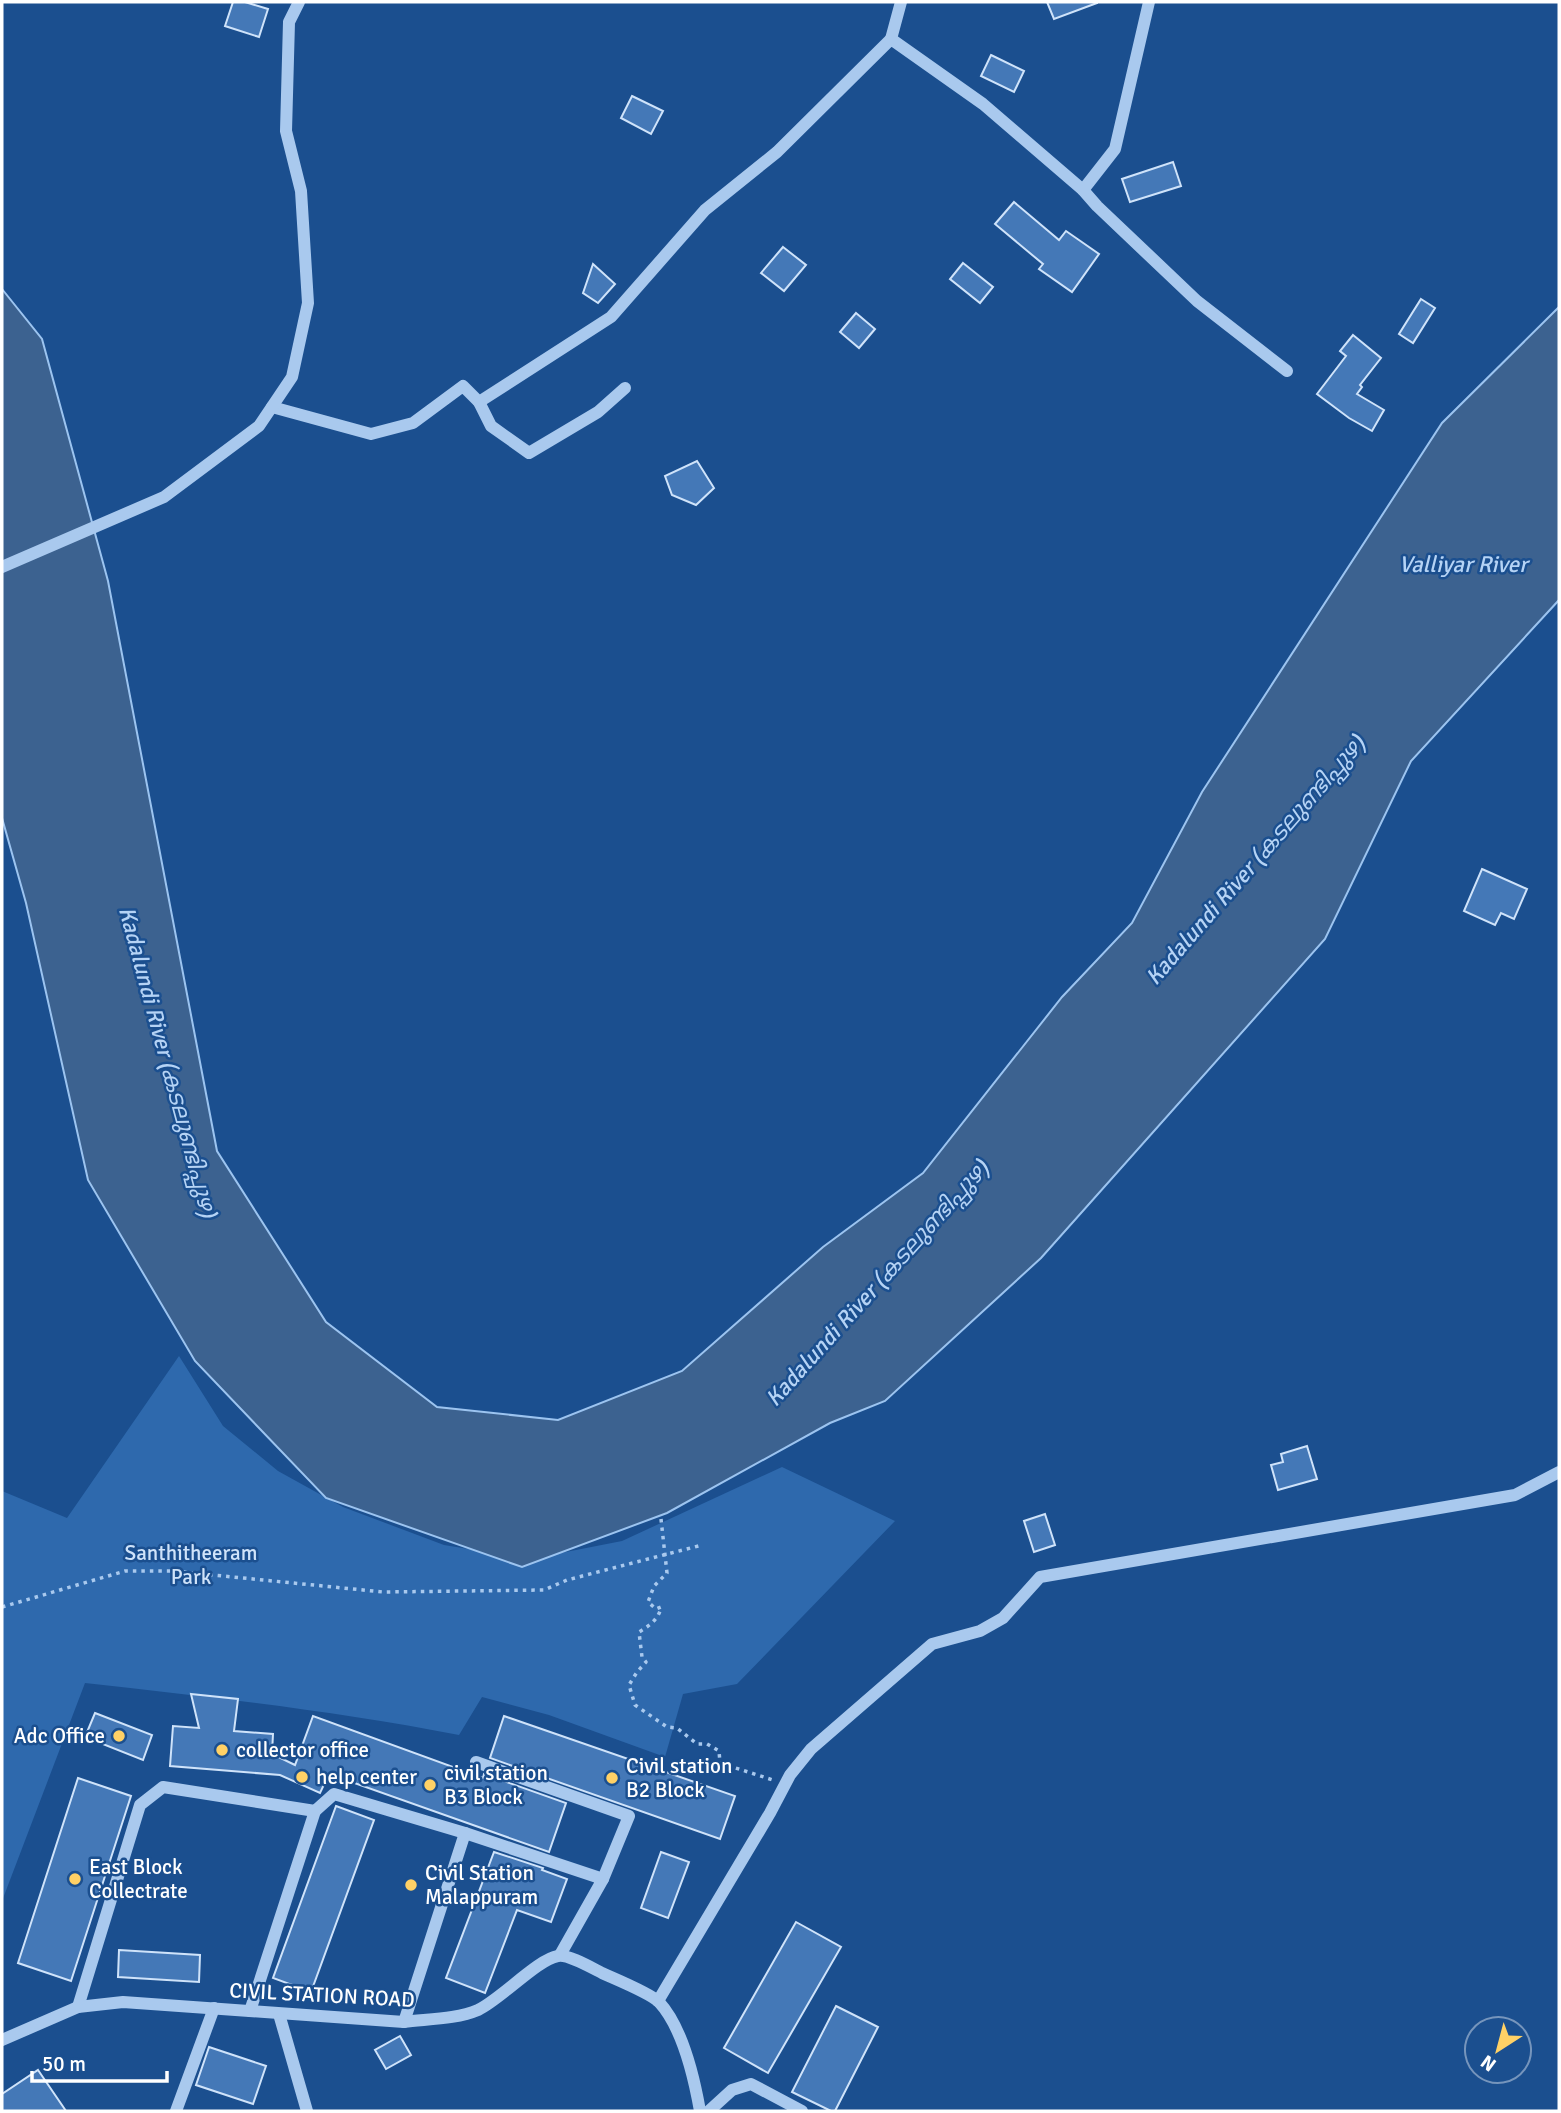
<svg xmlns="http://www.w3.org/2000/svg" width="1561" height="2113" viewBox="0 0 1561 2113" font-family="Signika,'Noto Sans Malayalam',sans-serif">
	<rect width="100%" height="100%" fill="#1b4f8f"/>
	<path fill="#2e69ad" d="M179,1356L223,1426L278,1471L343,1507L444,1545L530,1559L622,1541L782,1467L895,1521L737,1684L683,1694L665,1757L549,1715L482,1697L459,1735C335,1711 211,1697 85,1683L2,1901V1491L67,1518Z"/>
	<polygon fill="#3c6290" stroke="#9cc4f0" stroke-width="2" points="2,289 42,339 108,581 217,1151 326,1322 437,1407 558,1420 682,1371 823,1247 923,1173 1062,997 1132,923 1202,792 1442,423 1559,307 1559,600 1411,761 1325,939 1041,1258 885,1401 830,1423 667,1513 522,1567 326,1498 195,1361 88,1180 26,903 2,818"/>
	<g fill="#4478b7" stroke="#cfe3fa" stroke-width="2">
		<polygon points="233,2 245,2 268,9 259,37 225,26"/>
		<polygon points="1047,2 1097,2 1097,3 1054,19"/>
		<polygon points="991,55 1024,71 1014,92 981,76"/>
		<polygon points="632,96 663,111 651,134 621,118"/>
		<polygon points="1173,162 1181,186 1130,202 1122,179"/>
		<polygon points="1014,202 1059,240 1066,231 1099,254 1072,292 1039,269 1043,264 995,224"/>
		<polygon points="783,247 806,265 784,291 761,273"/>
		<polygon points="963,263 993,287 980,303 950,279"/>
		<polygon points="593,264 615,284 598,303 583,293"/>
		<polygon points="1421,299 1435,308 1413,343 1399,334"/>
		<polygon points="856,313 875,329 859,348 840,332"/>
		<polygon points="1353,335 1381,358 1360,385 1362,387 1357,394 1384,410 1372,431 1349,418 1317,394 1346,356 1340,351"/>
		<polygon points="697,461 714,488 696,505 672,495 665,476"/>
		<polygon points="1482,869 1527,889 1514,919 1501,913 1495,925 1464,911"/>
		<polygon points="1307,1446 1317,1479 1278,1490 1271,1465 1283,1462 1281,1454"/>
		<polygon points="1045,1514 1055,1545 1034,1552 1024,1521"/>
		<polygon points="191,1694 238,1699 234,1731 273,1734 272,1754 295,1765 313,1716 483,1778 484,1774 566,1803 549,1852 329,1774 320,1793 280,1775 170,1766 173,1726 199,1728"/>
		<polygon points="95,1713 152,1735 143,1760 85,1737"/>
		<polygon points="504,1716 735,1796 720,1839 490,1758"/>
		<polygon points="78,1778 131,1796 71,1981 18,1963"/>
		<polygon points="336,1806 374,1820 311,1992 273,1978"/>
		<polygon points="494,1852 543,1868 542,1870 567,1879 551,1922 517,1910 485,1993 446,1978"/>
		<polygon points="661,1852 689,1862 668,1918 641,1908"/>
		<polygon points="796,1922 841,1947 768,2073 724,2048"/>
		<polygon points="119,1950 200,1955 199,1982 118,1977"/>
		<polygon points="836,2006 878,2027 835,2111 831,2111 792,2092"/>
		<polygon points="400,2036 411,2055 386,2069 375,2050"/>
		<polygon points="209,2047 266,2066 253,2104 196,2085"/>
		<polygon points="38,2070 66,2111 2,2111 2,2094"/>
	</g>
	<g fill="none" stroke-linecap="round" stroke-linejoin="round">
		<g stroke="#a9c9ee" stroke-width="3.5" stroke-dasharray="3.5 5" stroke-linecap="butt">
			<path d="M661,1519L667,1573L654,1586L648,1602L656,1609L661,1607C659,1619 649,1626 639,1632L642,1657L646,1662L637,1672L629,1685L635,1705L667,1727L677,1728L697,1744H707L719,1751L720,1763L773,1780"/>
			<polyline points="2,1607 125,1571 173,1571 383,1592 544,1590 567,1580 702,1545"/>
		</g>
		<g stroke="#a9c9ee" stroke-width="12">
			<polyline points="891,39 901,2"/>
			<polyline points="1083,190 1097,206 1197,301 1287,371"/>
			<polyline points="479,402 491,426 529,453 598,412 625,388"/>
			<polyline points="272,407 371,434 413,423 463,386 479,402 611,317 705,210 777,152 891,39 983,104 1083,190 1115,149 1149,2"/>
			<polyline points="2,567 164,497 259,426 292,377 308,303 301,191 286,131 289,22 299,2"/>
			<polyline points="476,1762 629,1816 603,1879"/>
			<polyline points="658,2001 770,1813 790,1775 811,1749 932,1644 980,1631 1003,1618 1040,1577 1515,1495 1559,1472"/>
			<polyline points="78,2007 140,1805 163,1787 315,1811 334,1794 465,1833 603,1879 560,1955"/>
			<polyline points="250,2011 315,1811"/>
			<polyline points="279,2014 307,2111"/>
			<polyline points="404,2022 465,1833"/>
			<path d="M2,2040L78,2007L123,2002L404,2022C428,2019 457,2019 478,2010C501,1999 538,1959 558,1956C568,1954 592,1968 602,1973C615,1979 650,1993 659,2002C683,2028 694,2077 700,2111"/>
			<polyline points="176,2111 214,2008"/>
			<polyline points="709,2111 732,2090 751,2084 802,2111"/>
		</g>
	</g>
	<g fill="#ffd166" stroke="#1b4f8f" stroke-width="2.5">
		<circle cx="119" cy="1736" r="7"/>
		<circle cx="222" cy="1750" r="7"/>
		<circle cx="302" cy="1777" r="7"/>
		<circle cx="612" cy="1778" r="7"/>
		<circle cx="430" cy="1785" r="7"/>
		<circle cx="75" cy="1879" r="7"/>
		<circle cx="411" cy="1885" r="7"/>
	</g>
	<g text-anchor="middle" stroke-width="5" stroke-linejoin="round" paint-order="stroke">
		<g font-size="21" fill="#cfe3fa" stroke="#1b4f8f">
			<text x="191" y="1560">Santhitheeram<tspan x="191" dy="24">Park</tspan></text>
		</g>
		<g font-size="21" fill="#fff" stroke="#1b4f8f" text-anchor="start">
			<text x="105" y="1743" text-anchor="end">Adc Office</text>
			<text x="236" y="1757">collector office</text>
			<text x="626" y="1773">Civil station<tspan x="626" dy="24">B2 Block</tspan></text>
			<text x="444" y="1780">civil station<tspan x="444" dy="24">B3 Block</tspan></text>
			<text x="316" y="1784">help center</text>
			<text x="89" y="1874">East Block<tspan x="89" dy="24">Collectrate</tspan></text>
			<text x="425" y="1880">Civil Station<tspan x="425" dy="24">Malappuram</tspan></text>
		</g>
		<g font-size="21" fill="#fff" stroke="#1b4f8f">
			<text transform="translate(322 1995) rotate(3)" y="7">CIVIL STATION ROAD</text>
		</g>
		<g font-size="23" font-style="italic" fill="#b5d3f5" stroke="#1b4f8f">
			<text x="1463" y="572">Valliyar River</text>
			<text transform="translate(1255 860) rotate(-49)" y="8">Kadalundi River (കടലുണ്ടിപ്പുഴ)</text>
			<text transform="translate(168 1062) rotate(75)" y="8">Kadalundi River (കടലുണ്ടിപ്പുഴ)</text>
			<text transform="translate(877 1283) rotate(-48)" y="8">Kadalundi River (കടലുണ്ടിപ്പുഴ)</text>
		</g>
	</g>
	<rect width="1561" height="2113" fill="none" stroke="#ffffff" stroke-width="7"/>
	<g transform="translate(1498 2050) rotate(216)"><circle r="33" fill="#1b4f8f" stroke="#7695bc" stroke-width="2"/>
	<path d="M0-5L12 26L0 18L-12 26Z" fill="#ffd166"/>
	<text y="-10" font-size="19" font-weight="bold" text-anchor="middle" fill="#ffffff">N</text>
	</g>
	<path d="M32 2071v10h135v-10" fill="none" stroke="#ffffff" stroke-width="3.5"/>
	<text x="42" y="2071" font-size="21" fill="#ffffff" stroke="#1b4f8f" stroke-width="5" paint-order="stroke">50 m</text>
</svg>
